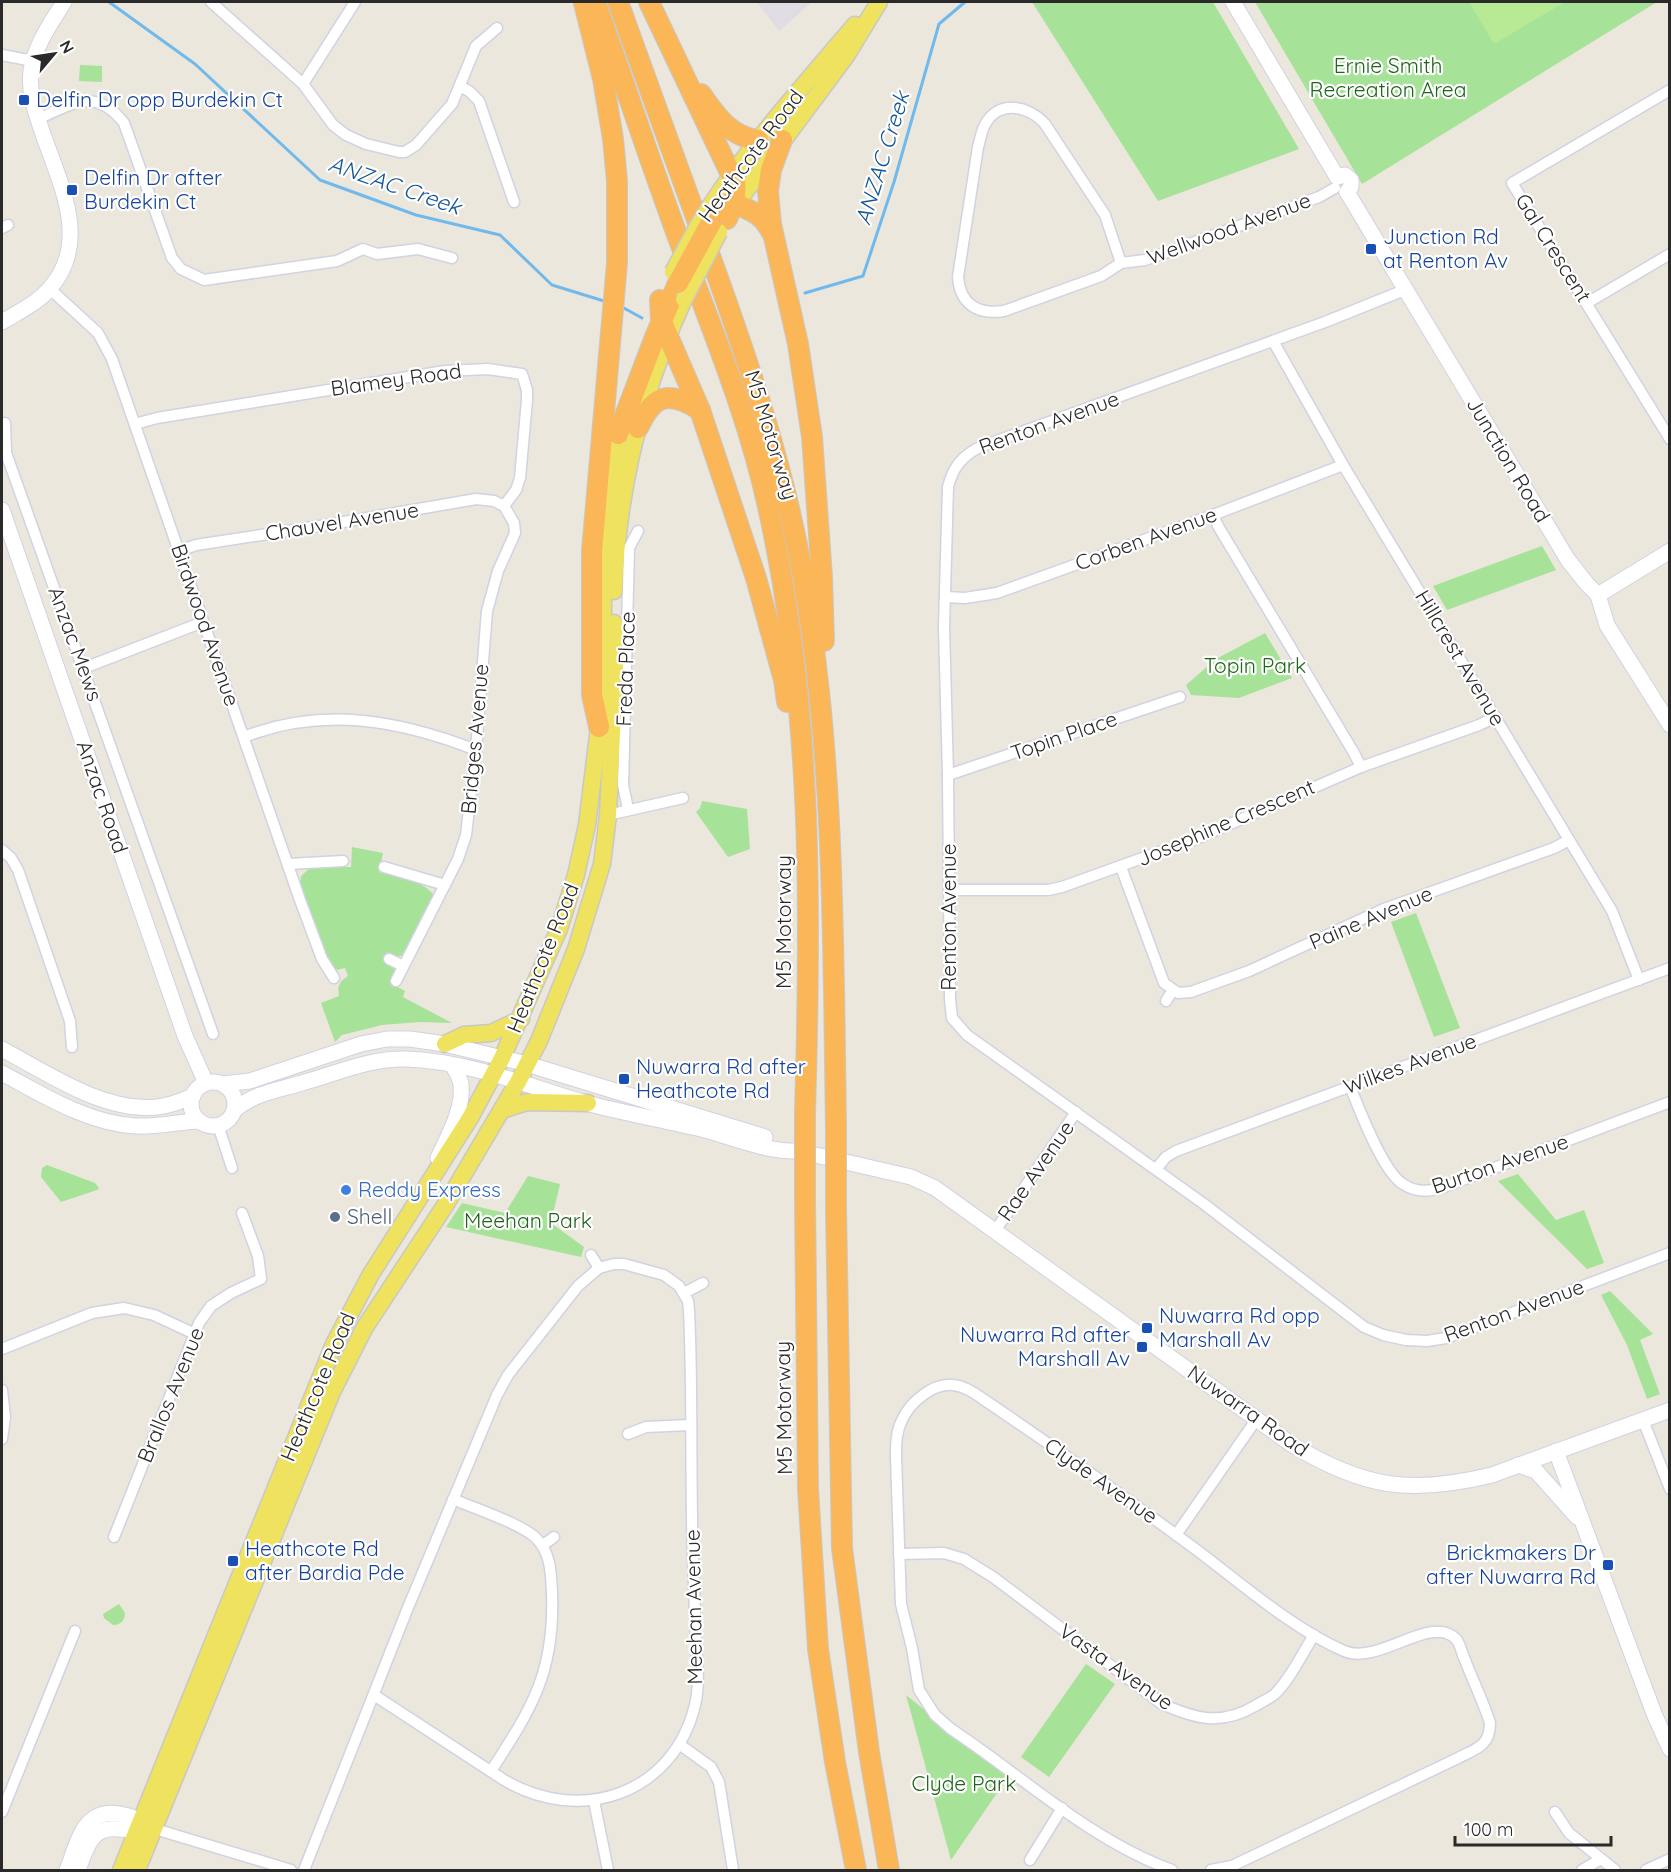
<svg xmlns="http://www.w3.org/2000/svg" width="1671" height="1872" viewBox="0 0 1671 1872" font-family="Quicksand,sans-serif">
	<rect width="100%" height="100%" fill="#ece7dc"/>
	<polygon fill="#dfdce4" points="757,2 812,2 779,31"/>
	<g fill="#a7e299">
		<polygon points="1032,2 1213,2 1299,149 1158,201"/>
		<polygon points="1255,2 1657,2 1362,184"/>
		<polygon points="80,65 102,66 102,82 79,81"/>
		<polygon points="1542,546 1556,570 1447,610 1433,586"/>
		<polygon points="1265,633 1292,678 1239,698 1191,695 1186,685 1216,659"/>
		<polygon points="702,801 747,809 750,849 728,857 696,812 700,808"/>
		<path d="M352,847L383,853L379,872C397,876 420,879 433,894V902L406,954L397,957L387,952L383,959C397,968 396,968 392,984L405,991L403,997L452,1023L420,1022L382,1025L342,1035L335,1042L321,1003L339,996C337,986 339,982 348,976L345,968L337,970L329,964L300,884L301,876L311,867H351Z"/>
		<polygon points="1416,913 1460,1028 1434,1037 1391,922"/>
		<polygon points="47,1165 95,1183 99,1188 97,1190 61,1202 41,1177 42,1168"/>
		<polygon points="1518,1174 1556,1220 1584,1210 1604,1263 1587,1269 1498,1181"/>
		<polygon points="528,1176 560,1184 551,1223 584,1247 581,1257 446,1227 462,1203 505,1213"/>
		<polygon points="1610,1291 1653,1334 1640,1340 1660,1394 1647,1399 1627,1345 1601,1295"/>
		<path d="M119,1604L125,1613C125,1620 121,1625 113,1625L104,1618L103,1614Z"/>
		<polygon points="1086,1664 1115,1684 1049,1777 1021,1757"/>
		<polygon points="906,1695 1008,1777 951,1860"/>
	</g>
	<polygon fill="#b8e994" points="1469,2 1565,2 1494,44"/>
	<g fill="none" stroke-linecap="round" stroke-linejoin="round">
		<g stroke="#70b9ec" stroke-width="3">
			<polyline points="109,2 195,64 320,180 416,215 500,235 552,285 604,301"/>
			<polyline points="805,293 863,276 894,182 939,24 965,2"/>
			<polyline points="622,307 642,318"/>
		</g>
		<g stroke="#d1d2e2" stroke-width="13">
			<g id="street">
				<polyline points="211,2 303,84 333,125 346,135 366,144 399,152 405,152 416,145 452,104 476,46 497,28"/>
				<polyline points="2,55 33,61"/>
				<polyline points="303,84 355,2"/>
				<polyline points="461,87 469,91 479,101 514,202"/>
				<polyline points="1670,90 1512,183 1670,439"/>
				<path d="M38,119C73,103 96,87 124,123L172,258L181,269L204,280L337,261L363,249L377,254L418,249L452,258"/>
				<polyline points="2,228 8,225"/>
				<path d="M1121,263L1105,215L1045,124C1027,104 995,99 983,129C981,134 980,141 978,147L958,277C960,305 979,315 1004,311L1101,276L1121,263L1145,260L1319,197L1335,188"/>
				<polyline points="50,289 98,333 112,359 300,900 322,959 334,978"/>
				<path d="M1407,289L1325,322L980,447C962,456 953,467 948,487L944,627L948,775L950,999L952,1018L967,1035L1204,1204L1364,1327L1383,1335L1406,1340L1427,1341L1446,1338L1670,1253"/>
				<polyline points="1587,303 1670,254"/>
				<polyline points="1273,341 1343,465 1612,911 1639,980"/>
				<polyline points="5,423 6,453 213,1034"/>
				<polyline points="135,424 157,418 445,371 488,369 522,374 527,390 527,400 520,478 516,490 504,506"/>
				<polyline points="1213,515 1218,526 1354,753 1361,767"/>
				<polyline points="179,551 196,545 326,525 476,499 494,501 504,506"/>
				<polyline points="945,597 965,598 997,593 1213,515 1343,465"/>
				<polyline points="84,668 203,622"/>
				<path d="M244,737C323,706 399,720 476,750"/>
				<polyline points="948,775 1180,697"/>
				<polyline points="628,809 623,785 629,548 638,531"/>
				<polyline points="608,815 683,798"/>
				<polyline points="2,850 11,858 18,870 70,1021 72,1047"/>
				<polyline points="288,864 343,861"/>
				<polyline points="384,867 445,885"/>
				<polyline points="1121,867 1164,983 1178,993 1191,992 1249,971 1384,909 1554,848 1569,840"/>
				<polyline points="949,890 1048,890 1062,887 1198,838 1361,767 1479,725 1496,717"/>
				<polyline points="389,959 403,966"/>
				<polyline points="396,981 458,859 466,835 476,750 487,611 498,571 515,533 514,523 504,506"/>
				<polyline points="1166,1001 1173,990"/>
				<path d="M1350,1086C1359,1109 1383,1172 1403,1184C1416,1193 1430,1192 1444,1187L1670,1102"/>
				<polyline points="218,1125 232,1168"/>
				<polyline points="1156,1169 1166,1157 1176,1151 1670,968"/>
				<polyline points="995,1231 1076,1112"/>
				<polyline points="591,1255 599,1268"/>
				<polyline points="684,1293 703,1283"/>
				<polyline points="2,1349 92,1313 124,1308 154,1315 195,1334"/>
				<polyline points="2,1390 5,1417 2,1439"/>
				<polyline points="1643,1420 1670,1489"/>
				<polyline points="628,1434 646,1427 690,1425"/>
				<path d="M453,1499C473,1508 522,1524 536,1538C551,1553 551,1573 552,1593C555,1672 532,1708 491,1771"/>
				<polyline points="1176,1535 1256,1420"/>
				<polyline points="114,1537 199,1323 211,1306 231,1293 261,1279 258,1256 242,1213"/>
				<polyline points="543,1545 554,1537"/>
				<path d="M899,1554L944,1553L964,1559L993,1577L1162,1704C1196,1719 1221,1726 1255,1706C1261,1702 1269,1699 1275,1694C1291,1678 1302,1654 1314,1635"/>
				<polyline points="679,1744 711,1767 719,1782 733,1870"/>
				<polyline points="594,1801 608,1870"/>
				<polyline points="2,1812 75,1631"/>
				<polyline points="1555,1812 1569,1833 1615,1870"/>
				<polyline points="155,1829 291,1870"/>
				<polyline points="1030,1860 1062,1808"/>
				<path d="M304,1870L407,1610L497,1395L508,1375L578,1286L599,1268L614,1264H624L664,1275L679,1286L688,1301L689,1310C693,1394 690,1477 693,1560C694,1588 695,1615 696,1642C697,1663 700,1685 695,1705C673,1795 580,1825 504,1780L374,1695"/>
				<path d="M1172,1870C1091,1841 1022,1776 951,1729L935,1715L919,1690L912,1648L901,1604L896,1457C896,1444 896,1432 902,1420C910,1402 933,1383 953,1385C965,1386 974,1393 983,1399C1054,1447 1125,1497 1194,1548C1241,1583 1291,1628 1344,1651C1378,1666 1431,1613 1456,1639C1460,1643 1462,1654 1465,1660C1473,1681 1483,1701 1490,1723C1490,1747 1475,1749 1456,1759L1232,1866L1211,1870"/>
				<polyline points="1582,1870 1601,1859"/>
				<polyline points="1646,1870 1670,1859"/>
			</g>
		</g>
		<g stroke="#d1d2e2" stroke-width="17">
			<g id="secondary">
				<polyline points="1233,2 1337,177"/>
				<polyline points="1337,177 1345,175 1351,180 1351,187 1347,192"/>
				<polyline points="1347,192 1568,560 1587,584 1598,595 1607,625 1670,725"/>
				<path d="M2,322C18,312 38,303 50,288C90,243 61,185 44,137C37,116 28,94 31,71C35,45 51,23 64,2"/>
				<polyline points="2,510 185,1036 206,1083"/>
				<polyline points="1598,595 1670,551"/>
				<path d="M2,1049C47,1073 105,1113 157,1107C170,1106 181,1101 193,1096"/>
				<path d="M2,1073C43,1095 87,1123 135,1126C156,1127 178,1122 199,1121"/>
				<circle cx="213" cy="1104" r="22"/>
				<polyline points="223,1084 250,1081 361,1044 387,1039 410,1039 445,1044 527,1064 765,1137"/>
				<path d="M234,1110C259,1091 276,1091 305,1082C338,1073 370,1058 406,1059C468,1061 527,1086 586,1103C624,1113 663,1120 701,1129C732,1137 766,1152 798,1151L911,1177L935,1188L1291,1444C1363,1488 1410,1495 1492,1475L1670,1410"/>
				<path d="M438,1158C448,1136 464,1109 461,1084C460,1078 456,1072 453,1066"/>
				<polyline points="1556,1451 1655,1716 1670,1749"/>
				<polyline points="1518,1465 1536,1471 1577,1517"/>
				<path d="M67,1870C78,1844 82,1808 119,1814C130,1816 141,1819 150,1826"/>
				<path d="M78,1870C86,1850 90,1826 117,1829C127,1829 136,1831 146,1830"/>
			</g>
		</g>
		<g stroke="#c8c8c8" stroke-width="19">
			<g id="primary">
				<path d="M711,205C753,141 805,84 855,25"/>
				<polyline points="733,208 846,56 879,2"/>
				<path d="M614,591C617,491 642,391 684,299"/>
				<polyline points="445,1044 464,1035 491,1033 521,1019"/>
				<polyline points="502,1110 527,1102 588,1103"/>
				<polyline points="121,1870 334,1344 371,1274 470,1118 502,1058 559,929 576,875 587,825 599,727 602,673 604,543 607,502 621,423"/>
				<polyline points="137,1870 332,1392 365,1327 446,1204 518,1082 539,1041 576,949 602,864 608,815 615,672 614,623"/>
			</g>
		</g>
		<g stroke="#c8c8c8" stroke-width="22">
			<g id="highway">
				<path d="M595,2C625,84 652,168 683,251C714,335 749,419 768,507C813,709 811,907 805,1113"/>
				<path d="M618,2C647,82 676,162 705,242C744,349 782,458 802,571C835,754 833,942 836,1128"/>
				<path d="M649,2L735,183C737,196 732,207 727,219"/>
				<polyline points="584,3 603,79 613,139 617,181 617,263 592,551 592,695 599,727"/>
				<path d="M701,94C716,116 731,137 758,140"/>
				<polyline points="782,140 771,170 768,191 771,224 798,344 812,437 822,577 824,641"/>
				<path d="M722,210L736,204C754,212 762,214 772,233"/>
				<polyline points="660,300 661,320 700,410 756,578 784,680 787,702"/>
				<path d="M638,428C654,393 669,391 700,410"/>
				<polyline points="618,434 655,337 678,283"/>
				<polyline points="805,1199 808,1489 818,1649 835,1762 856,1870"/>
				<polyline points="836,1210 842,1548 869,1752 889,1870"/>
			</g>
		</g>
		<use href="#street" stroke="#fff" stroke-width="10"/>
		<use href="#secondary" stroke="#fff" stroke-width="15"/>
		<use href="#primary" stroke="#eee25e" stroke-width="16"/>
		<use href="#highway" stroke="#fbb657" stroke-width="20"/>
		<g stroke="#c8c8c8" stroke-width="19" stroke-linecap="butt">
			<g id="primary-bridge">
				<polyline points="673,272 698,226 711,205"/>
				<polyline points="684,299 719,232"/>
			</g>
		</g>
		<g stroke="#c8c8c8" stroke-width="22" stroke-linecap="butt">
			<g id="highway-bridge">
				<polyline points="678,283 714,217"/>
				<polyline points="805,1199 805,1113"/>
				<polyline points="836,1210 836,1128"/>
			</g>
		</g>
		<use href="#primary-bridge" stroke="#eee25e" stroke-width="16"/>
		<use href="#highway-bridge" stroke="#fbb657" stroke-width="20"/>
	</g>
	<g fill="#1a4fb4" stroke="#fff" stroke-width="2">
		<rect x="18" y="94" width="12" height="12" rx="3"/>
		<rect x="66" y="184" width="12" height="12" rx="3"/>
		<rect x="1365" y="243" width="12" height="12" rx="3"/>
		<rect x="618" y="1073" width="12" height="12" rx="3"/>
		<rect x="1141" y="1322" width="12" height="12" rx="3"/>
		<rect x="1136" y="1341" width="12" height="12" rx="3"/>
		<rect x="227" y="1555" width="12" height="12" rx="3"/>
		<rect x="1602" y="1559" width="12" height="12" rx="3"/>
	</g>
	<circle fill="#3f7fe0" stroke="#fff" stroke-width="2" cx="346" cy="1190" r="6"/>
	<circle fill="#5c6f8a" stroke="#fff" stroke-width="2" cx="335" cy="1217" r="6"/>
	<g text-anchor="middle" stroke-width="4.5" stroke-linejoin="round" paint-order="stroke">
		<g font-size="21" fill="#1f651b" stroke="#fff">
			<text x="1388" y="73">Ernie Smith<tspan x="1388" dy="24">Recreation Area</tspan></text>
			<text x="1255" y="673">Topin Park</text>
			<text x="528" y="1228">Meehan Park</text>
			<text x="964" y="1791">Clyde Park</text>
		</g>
		<g font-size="21" fill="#164399" stroke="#fff" text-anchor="start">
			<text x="36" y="107">Delfin Dr opp Burdekin Ct</text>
			<text x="84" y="185">Delfin Dr after<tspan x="84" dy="24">Burdekin Ct</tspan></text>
			<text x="1383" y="244">Junction Rd<tspan x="1383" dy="24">at Renton Av</tspan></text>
			<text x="636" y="1074">Nuwarra Rd after<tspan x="636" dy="24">Heathcote Rd</tspan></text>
			<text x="1159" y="1323">Nuwarra Rd opp<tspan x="1159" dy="24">Marshall Av</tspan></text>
			<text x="1130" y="1342" text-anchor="end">Nuwarra Rd after<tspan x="1130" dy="24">Marshall Av</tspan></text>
			<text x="245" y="1556">Heathcote Rd<tspan x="245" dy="24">after Bardia Pde</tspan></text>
			<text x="1596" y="1560" text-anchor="end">Brickmakers Dr<tspan x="1596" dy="24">after Nuwarra Rd</tspan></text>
		</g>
		<g font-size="21" fill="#2a2a2a" stroke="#fff">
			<text transform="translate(751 156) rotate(-53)" y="7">Heathcote Road</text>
			<text transform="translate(1229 229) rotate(-20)" y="7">Wellwood Avenue</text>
			<text transform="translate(1553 248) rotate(58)" y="7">Gal Crescent</text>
			<text transform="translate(396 380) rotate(-8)" y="7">Blamey Road</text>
			<text transform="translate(1049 423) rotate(-20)" y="7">Renton Avenue</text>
			<text transform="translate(771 435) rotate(73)" y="7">M5 Motorway</text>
			<text transform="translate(1508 460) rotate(59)" y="7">Junction Road</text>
			<text transform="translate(342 522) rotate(-9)" y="7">Chauvel Avenue</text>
			<text transform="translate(1146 539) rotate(-20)" y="7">Corben Avenue</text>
			<text transform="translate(205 625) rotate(71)" y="7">Birdwood Avenue</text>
			<text transform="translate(75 644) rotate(70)" y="7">Anzac Mews</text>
			<text transform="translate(1460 658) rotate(59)" y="7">Hillcrest Avenue</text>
			<text transform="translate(626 669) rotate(-88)" y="7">Freda Place</text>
			<text transform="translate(1064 736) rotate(-19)" y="7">Topin Place</text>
			<text transform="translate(475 739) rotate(-85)" y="7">Bridges Avenue</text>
			<text transform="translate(102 797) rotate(71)" y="7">Anzac Road</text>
			<text transform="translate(1226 823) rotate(-23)" y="7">Josephine Crescent</text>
			<text transform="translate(949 917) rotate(-90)" y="7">Renton Avenue</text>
			<text transform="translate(1371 918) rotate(-23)" y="7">Paine Avenue</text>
			<text transform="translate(784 922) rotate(-90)" y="7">M5 Motorway</text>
			<text transform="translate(543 958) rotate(-68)" y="7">Heathcote Road</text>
			<text transform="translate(1410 1064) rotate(-20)" y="7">Wilkes Avenue</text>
			<text transform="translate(1500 1164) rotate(-19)" y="7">Burton Avenue</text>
			<text transform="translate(1036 1171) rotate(-55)" y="7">Rae Avenue</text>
			<text transform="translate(1514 1311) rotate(-20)" y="7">Renton Avenue</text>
			<text transform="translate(318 1387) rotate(-67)" y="7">Heathcote Road</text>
			<text transform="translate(171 1395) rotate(-68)" y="7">Brallos Avenue</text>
			<text transform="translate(784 1408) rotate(-91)" y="7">M5 Motorway</text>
			<text transform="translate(1248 1411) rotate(35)" y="7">Nuwarra Road</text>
			<text transform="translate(1101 1481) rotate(35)" y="7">Clyde Avenue</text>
			<text transform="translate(694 1607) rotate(-91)" y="7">Meehan Avenue</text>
			<text transform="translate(1116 1667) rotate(35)" y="7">Vasta Avenue</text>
		</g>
		<g font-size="21" fill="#366cbe" stroke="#fff" text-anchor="start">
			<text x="358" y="1197">Reddy Express</text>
		</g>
		<g font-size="21" fill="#4e5e75" stroke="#fff" text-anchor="start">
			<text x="347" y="1224">Shell</text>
		</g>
		<g font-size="22" font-style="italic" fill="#0f5598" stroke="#fff">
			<text transform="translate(882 158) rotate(-73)" y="8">ANZAC Creek</text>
			<text transform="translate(395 185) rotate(19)" y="8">ANZAC Creek</text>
		</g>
	</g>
	<rect width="1671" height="1872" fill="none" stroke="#2a2a2a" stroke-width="6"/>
	<g transform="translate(54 54) rotate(61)" stroke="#ffffff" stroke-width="4.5" paint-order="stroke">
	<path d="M0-4.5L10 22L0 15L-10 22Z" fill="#2a2a2a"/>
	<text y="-9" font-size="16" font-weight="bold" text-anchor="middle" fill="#2a2a2a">N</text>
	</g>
	<path d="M1455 1836v9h156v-9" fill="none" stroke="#2a2a2a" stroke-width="3"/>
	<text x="1464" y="1836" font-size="18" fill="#2a2a2a" stroke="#ffffff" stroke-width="4.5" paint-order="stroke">100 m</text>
</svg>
